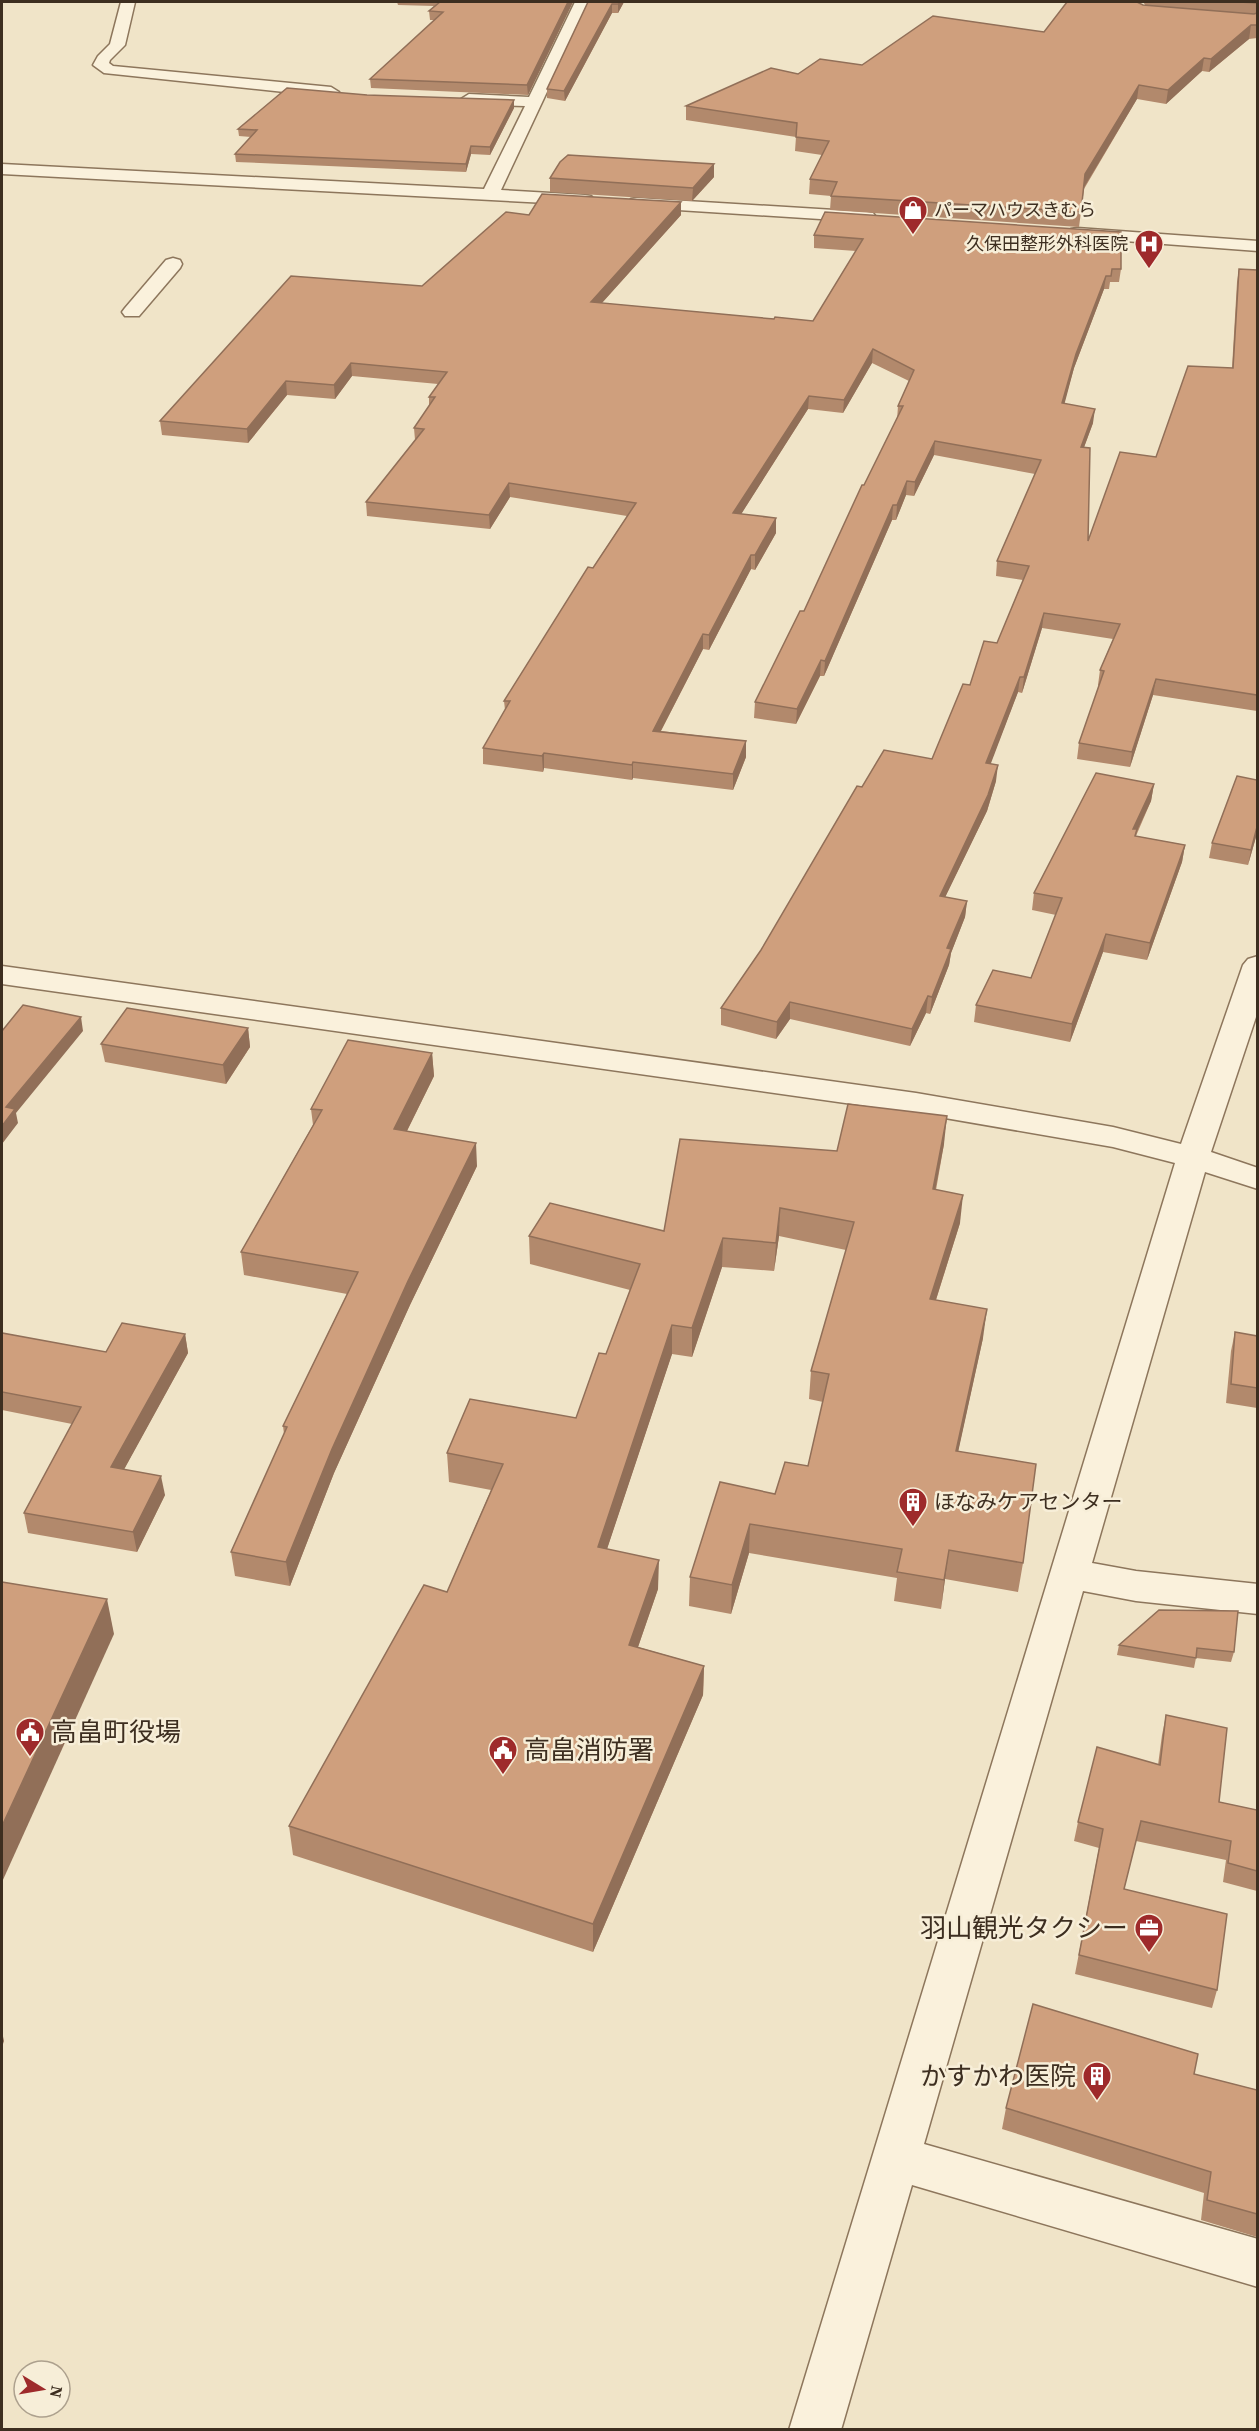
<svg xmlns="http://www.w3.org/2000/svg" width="1259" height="2431" viewBox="0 0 1259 2431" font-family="'Source Serif 4','Noto Sans JP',serif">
	<rect width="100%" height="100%" fill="#f0e4c8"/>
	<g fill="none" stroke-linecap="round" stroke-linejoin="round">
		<g stroke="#8d765c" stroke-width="3">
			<g id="minor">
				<polygon points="121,2 135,2 125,45 110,60 109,63 113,66 331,87 339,92 331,97 104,73 93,65 98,56 110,44"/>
				<polygon points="575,2 589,2 501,190 585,195 591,196 594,200 591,204 585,205 2,174 2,164 484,189 525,106 469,104 461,99 469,94 529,97"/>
				<polygon points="637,198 867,212 873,213 876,217 873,221 867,222 631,207 628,203 631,199"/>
				<polygon points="1077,228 1258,241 1258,251 1071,237 1068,233 1071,229"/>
				<polygon points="173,258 180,260 182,264 180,268 139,316 125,316 122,312 125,308 166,260"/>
				<polygon points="1258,956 1258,1011 1211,1152 1258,1168 1258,1189 1205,1172 1092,1563 1136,1571 1258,1584 1258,1614 1136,1601 1083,1591 924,2144 1258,2239 1258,2287 912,2185 841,2430 789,2430 1175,1163 1113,1147 916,1113 2,984 2,966 916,1093 1113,1127 1181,1144 1243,965 1248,959"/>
			</g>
		</g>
		<use href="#minor" fill="#faf1dc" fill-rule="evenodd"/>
	</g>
	<g fill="#b2896c">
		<polygon points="397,2 573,2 528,95 371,88 370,79 435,20 430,20 429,11 434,6 398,5"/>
		<polygon points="588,2 624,2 618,13 612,13 565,101 547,98 547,89"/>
		<polygon points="1143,2 1257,2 1257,38 1249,39 1209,72 1202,71 1166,104 1137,99 1084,189 1079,227 830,210 831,196 809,194 810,179 822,155 795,151 796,137 686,120 686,106 798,74 862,65 1044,32 1143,5 1146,6"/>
		<polygon points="514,108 490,155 471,154 466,172 236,162 235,154 251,137 239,136 238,129"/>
		<polygon points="714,164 714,177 692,201 550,192 550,178"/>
		<polygon points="825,212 1121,269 1119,282 1110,282 1109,289 1104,289 1074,368 1064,403 1093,423 1084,447 1088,541 1156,457 1232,368 1237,282 1239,269 1257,270 1257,711 1153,695 1130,767 1077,759 1079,743 1099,686 1098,685 1100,670 1113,639 1042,628 1022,693 1018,692 990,764 996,781 987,811 945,897 967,901 965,917 951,953 949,965 930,1014 926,1013 910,1046 790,1019 776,1039 721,1025 721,1008 761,950 862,787 932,759 970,685 997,643 1023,580 996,576 997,561 1035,474 934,455 914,496 906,495 896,520 892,520 824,676 820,676 796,724 754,718 755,702 804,611 864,485 897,420 898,406 909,381 872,363 843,413 808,409 741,514 776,518 776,533 755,570 751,569 709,650 703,649 661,731 746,741 746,757 733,790 633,778 632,780 544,768 543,772 483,764 483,748 505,710 504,701 627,516 510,497 490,529 367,516 366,502 415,440 414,428 429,406 429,397 438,384 352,376 335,399 287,395 248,443 162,435 160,421 422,286 529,215 681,215 602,303 774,319 813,321 856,251 814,248 814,235"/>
		<polygon points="1257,780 1257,838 1256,837 1248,865 1209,858 1212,843"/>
		<polygon points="1154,784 1151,801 1136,836 1185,845 1182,862 1147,960 1103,952 1070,1042 974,1022 976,1005 1031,978 1056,915 1032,910 1034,893"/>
		<polygon points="248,1028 250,1047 226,1084 105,1062 101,1044"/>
		<polygon points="432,1053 434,1076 407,1131 477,1166 410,1305 334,1473 290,1586 235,1576 231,1552 284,1434 283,1426 347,1294 244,1275 241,1252 313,1125 311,1109"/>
		<polygon points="944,1144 936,1190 960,1223 936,1300 983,1338 958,1451 1023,1563 1018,1592 945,1579 941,1609 894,1601 897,1578 749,1553 731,1614 689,1606 690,1577 775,1494 808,1466 823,1402 809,1399 811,1371 846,1250 779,1236 774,1271 722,1267 692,1357 672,1354 607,1549 658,1589 638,1647 704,1666 703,1695 593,1952 293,1855 289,1826 447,1592 491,1490 449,1482 447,1453 576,1418 606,1354 630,1290 530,1264 529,1236 664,1231 837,1151"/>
		<polygon points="1235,1332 1257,1336 1257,1408 1226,1403 1231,1351"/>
		<polygon points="2,1333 106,1352 185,1334 188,1353 124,1469 165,1495 137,1552 28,1533 24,1513 72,1424 2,1410"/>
		<polygon points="1159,1610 1234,1652 1231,1662 1196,1658 1194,1668 1117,1655 1119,1645"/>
		<polygon points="1166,1715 1219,1802 1257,1810 1257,1891 1223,1882 1226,1860 1136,1841 1124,1889 1217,1990 1212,2008 1075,1974 1099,1848 1074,1841 1078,1822 1158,1765 1162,1735"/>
		<polygon points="1194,2074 1257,2090 1257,2237 1201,2220 1204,2193 1002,2129 1006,2108"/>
	</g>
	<g fill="#916f58">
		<polygon points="568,2 573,2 528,95 527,85"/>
		<polygon points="620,2 624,2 618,13 618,4"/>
		<polygon points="612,4 612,13 565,101 564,91"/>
		<polygon points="1251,25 1249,39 1209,72 1211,59"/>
		<polygon points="1204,58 1202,71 1166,104 1168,90"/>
		<polygon points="1139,85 1137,99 1083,189 1085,174"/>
		<polygon points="514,100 514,108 490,155 490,147"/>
		<polygon points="471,146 471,154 466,172 466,164"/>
		<polygon points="714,164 714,177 692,201 693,188"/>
		<polygon points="681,202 681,215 591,315 591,302"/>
		<polygon points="1106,276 1104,289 1074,368 1061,417 1062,403 1076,354"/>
		<polygon points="873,349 872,363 843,413 844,400"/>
		<polygon points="351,363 352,376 335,399 334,385"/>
		<polygon points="286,381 287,395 248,443 247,429"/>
		<polygon points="809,396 808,409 733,527 733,513"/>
		<polygon points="1095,409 1093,423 1079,461 1081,447"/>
		<polygon points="935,441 934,455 914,496 915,482"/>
		<polygon points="907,481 906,495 896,520 897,505"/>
		<polygon points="509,483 510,497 490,529 489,515"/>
		<polygon points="893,505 892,520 824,676 825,661"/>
		<polygon points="776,518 776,533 755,570 755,555"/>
		<polygon points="751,555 751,569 709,650 709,635"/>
		<polygon points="1044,613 1042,628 1022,693 1024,677"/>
		<polygon points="703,634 703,649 653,746 653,731"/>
		<polygon points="821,660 820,676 796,724 797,709"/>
		<polygon points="1020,677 1018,692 985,779 986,763"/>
		<polygon points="1156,679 1153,695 1130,767 1132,752"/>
		<polygon points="746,741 746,757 733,790 733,774"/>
		<polygon points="544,753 544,768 543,772 542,756"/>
		<polygon points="633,762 633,778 632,780 632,765"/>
		<polygon points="998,765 996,781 987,811 938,912 940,896"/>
		<polygon points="1154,784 1151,801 1136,833 1134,846 1133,829"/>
		<polygon points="1257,827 1256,837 1248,865 1251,850"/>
		<polygon points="1185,845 1182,862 1147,960 1150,943"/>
		<polygon points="967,901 965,917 951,953 949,965 930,1014 932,997 947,948"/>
		<polygon points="1106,934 1103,952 1070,1042 1072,1024"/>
		<polygon points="928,996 926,1013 910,1046 912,1029"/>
		<polygon points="790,1002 790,1019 776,1039 777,1022"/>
		<polygon points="81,1017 83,1031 16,1113 18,1123 2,1144 2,1126 6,1107"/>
		<polygon points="248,1028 250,1047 226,1084 223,1065"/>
		<polygon points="432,1053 434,1076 396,1153 394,1129"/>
		<polygon points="947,1116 944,1144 930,1217 933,1189"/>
		<polygon points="476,1143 477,1166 410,1305 334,1473 290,1586 286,1562 332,1449 408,1281"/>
		<polygon points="963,1195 960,1223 927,1328 930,1299"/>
		<polygon points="780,1208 779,1236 774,1271 776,1243"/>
		<polygon points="723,1238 722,1267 692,1357 692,1328"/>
		<polygon points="987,1309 983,1338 952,1480 956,1451"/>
		<polygon points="672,1325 672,1354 598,1576 598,1547"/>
		<polygon points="185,1334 188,1353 115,1486 111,1467"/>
		<polygon points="161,1476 165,1495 137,1552 133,1532"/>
		<polygon points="750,1524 749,1553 731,1614 732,1585"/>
		<polygon points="949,1550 945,1579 941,1609 944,1580"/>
		<polygon points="659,1560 658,1589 629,1673 629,1645"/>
		<polygon points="107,1599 114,1634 2,1882 2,1826"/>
		<polygon points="704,1666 703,1695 593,1952 593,1924"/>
		<polygon points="2,2032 4,2041 2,2047"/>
	</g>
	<g fill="#cf9f7d" stroke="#916f58" stroke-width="1.5">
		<polygon points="440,2 568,2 527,85 370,79 443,12 429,11"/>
		<polygon points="588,2 620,2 618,4 612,4 564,91 547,89"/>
		<polygon points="1067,2 1137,2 1143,5 1254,14 1257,13 1257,25 1251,25 1211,59 1204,58 1168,90 1139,85 1085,174 1081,212 831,196 837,182 810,179 829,141 796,137 797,123 686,106 771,68 798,74 820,59 862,65 933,16 1044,32"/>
		<polygon points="1239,2 1257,2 1257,3"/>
		<polygon points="287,88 367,95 514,100 490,147 471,146 466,164 235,154 257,130 238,129"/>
		<polygon points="568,155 714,164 693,188 550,178 560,162"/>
		<polygon points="542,194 681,202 591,302 774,319 775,317 813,321 863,239 814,235 825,212 1121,232 1121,269 1112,269 1111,276 1106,276 1076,354 1062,403 1095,409 1081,447 1090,448 1088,541 1120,452 1156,457 1188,366 1233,368 1239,269 1257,270 1257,695 1156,679 1132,752 1079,743 1104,671 1100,670 1120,624 1044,613 1024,677 1020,677 986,763 998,765 988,795 940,896 967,901 947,948 951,949 932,997 928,996 912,1029 790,1002 777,1022 721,1008 761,950 857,786 862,787 884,750 932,759 963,684 970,685 984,641 997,643 1029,566 997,561 1041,460 935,441 915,482 907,481 897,505 893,505 825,661 821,660 797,709 755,702 800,611 804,611 862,485 864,485 903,406 898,406 914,370 873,349 844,400 809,396 733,513 776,518 755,555 751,555 709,635 703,634 653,731 746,741 733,774 633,762 632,765 544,753 542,756 483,748 510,701 504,701 588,567 593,568 636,503 509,483 489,515 366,502 424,429 414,428 435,397 429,397 447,372 351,363 334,385 286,381 247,429 160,421 291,276 422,286 506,212 529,215"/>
		<polygon points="1096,773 1154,784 1133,829 1137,829 1135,836 1185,845 1150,943 1106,934 1072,1024 976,1005 993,970 1031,978 1062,898 1034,893"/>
		<polygon points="1237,776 1257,780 1257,827 1251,850 1212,843"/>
		<polygon points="23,1005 81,1017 6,1107 15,1109 2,1126 2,1031"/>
		<polygon points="127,1008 248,1028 223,1065 101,1044"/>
		<polygon points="348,1040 432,1053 394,1129 476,1143 408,1281 332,1449 286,1562 231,1552 287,1427 283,1426 358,1272 241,1252 322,1110 311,1109"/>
		<polygon points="848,1104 947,1116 933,1189 963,1195 930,1299 987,1309 956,1451 1036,1464 1023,1563 949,1550 944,1580 897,1572 902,1549 750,1524 732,1585 690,1577 720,1482 775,1494 785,1462 808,1466 829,1374 811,1371 854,1222 780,1208 776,1243 723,1238 692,1328 672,1325 598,1547 659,1560 629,1645 704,1666 593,1924 289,1826 424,1585 447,1592 503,1464 447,1453 470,1399 576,1418 599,1353 606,1354 640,1264 529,1236 550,1203 664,1231 680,1139 837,1151"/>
		<polygon points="122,1323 185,1334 111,1467 161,1476 133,1532 24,1513 81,1407 2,1392 2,1333 106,1352"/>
		<polygon points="1235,1332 1257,1336 1257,1388 1231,1384"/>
		<polygon points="2,1582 107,1599 2,1826"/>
		<polygon points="1159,1610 1238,1611 1234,1652 1197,1648 1196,1658 1119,1645"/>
		<polygon points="1166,1715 1227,1728 1219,1802 1257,1810 1257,1871 1228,1863 1231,1841 1141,1821 1124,1889 1227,1914 1217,1990 1079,1955 1103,1829 1078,1822 1097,1747 1160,1765"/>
		<polygon points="1033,2004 1198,2054 1194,2074 1257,2090 1257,2214 1207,2200 1211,2172 1006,2108"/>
	</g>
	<defs>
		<g id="shop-pin" transform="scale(1.5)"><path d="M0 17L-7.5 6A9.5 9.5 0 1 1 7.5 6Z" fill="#9e2a2b" stroke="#f7eed8"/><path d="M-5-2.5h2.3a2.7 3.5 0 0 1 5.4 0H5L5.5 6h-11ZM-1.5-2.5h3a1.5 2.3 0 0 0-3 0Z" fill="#fff"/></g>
		<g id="hospital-pin" transform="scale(1.5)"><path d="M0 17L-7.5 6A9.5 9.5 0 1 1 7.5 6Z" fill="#9e2a2b" stroke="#f7eed8"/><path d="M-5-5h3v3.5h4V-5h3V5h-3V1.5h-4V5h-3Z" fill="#fff"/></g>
		<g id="building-pin" transform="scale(1.5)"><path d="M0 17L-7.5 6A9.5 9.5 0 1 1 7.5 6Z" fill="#9e2a2b" stroke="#f7eed8"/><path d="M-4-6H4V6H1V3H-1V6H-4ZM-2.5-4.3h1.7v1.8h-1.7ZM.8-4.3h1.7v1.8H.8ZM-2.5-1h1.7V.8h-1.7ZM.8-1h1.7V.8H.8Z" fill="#fff"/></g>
		<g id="civic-pin" transform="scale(1.5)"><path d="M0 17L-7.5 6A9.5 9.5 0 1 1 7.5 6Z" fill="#9e2a2b" stroke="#f7eed8"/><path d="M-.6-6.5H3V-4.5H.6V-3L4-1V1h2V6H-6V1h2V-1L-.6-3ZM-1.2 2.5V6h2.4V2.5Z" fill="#fff"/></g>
		<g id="office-pin" transform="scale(1.5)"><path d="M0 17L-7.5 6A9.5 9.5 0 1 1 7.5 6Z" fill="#9e2a2b" stroke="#f7eed8"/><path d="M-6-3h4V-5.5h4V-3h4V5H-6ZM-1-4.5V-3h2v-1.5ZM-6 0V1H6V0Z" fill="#fff"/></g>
	</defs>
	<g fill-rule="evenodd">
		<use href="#shop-pin" x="913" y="210"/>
		<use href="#hospital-pin" x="1149" y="244"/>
		<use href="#building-pin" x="913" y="1502"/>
		<use href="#civic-pin" x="30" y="1732"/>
		<use href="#civic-pin" x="503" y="1750"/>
		<use href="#office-pin" x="1149" y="1928"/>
		<use href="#building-pin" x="1097" y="2076"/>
	</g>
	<g text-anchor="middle" stroke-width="5" stroke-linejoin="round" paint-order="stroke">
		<g font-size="18" fill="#3d2e20" stroke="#f7eed8" text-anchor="start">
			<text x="934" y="216">パーマハウスきむら</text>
			<text x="1128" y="250" text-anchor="end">久保田整形外科医院</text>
		</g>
		<g font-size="21" fill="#3d2e20" stroke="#f7eed8" text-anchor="start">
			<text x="934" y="1509">ほなみケアセンター</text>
		</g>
		<g font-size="26" fill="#3d2e20" stroke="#f7eed8" text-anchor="start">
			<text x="51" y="1741">高畠町役場</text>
			<text x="524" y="1759">高畠消防署</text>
			<text x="1128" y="1937" text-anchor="end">羽山観光タクシー</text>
			<text x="1076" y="2085" text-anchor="end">かすかわ医院</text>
		</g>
	</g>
	<rect width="1259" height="2431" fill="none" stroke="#3d2e20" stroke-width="6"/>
	<g transform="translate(42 2389) rotate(101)"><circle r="28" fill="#f7eed8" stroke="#ada18e" stroke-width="1.5"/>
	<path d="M0-4.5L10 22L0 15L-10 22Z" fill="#9e2a2b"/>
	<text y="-9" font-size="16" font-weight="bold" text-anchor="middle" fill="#3d2e20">N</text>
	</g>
</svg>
